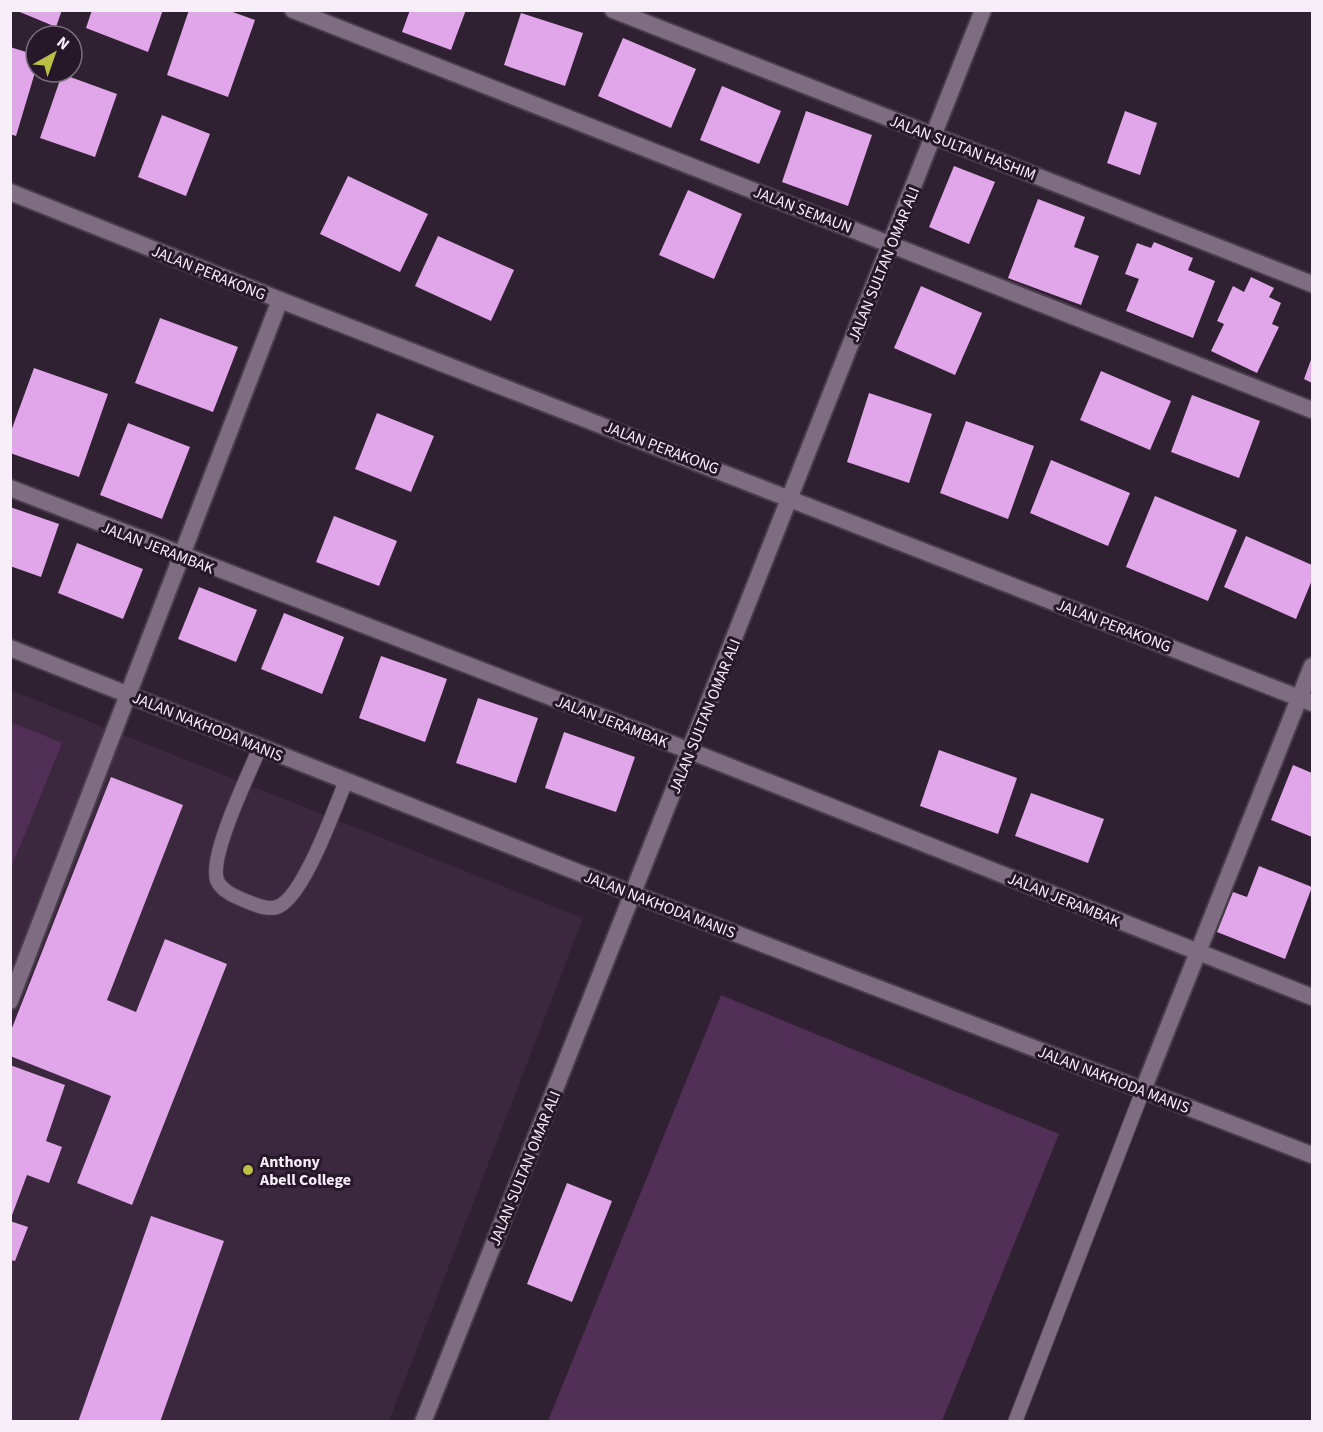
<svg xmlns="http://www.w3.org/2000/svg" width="1323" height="1432" viewBox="0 0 1323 1432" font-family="'Source Sans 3',sans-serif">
	<rect width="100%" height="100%" fill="#302132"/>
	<polygon fill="#3c283e" points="10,690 583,918 389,1421 11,1421"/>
	<g fill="#512f57">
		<polygon points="11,722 62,743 11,868"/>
		<polygon points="721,995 1059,1134 942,1421 548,1421"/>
	</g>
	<g fill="#e1a5ea">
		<polygon points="15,10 62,10 56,27"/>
		<polygon points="92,10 163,10 148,52 86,28"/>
		<polygon points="189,10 227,10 255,20 228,97 167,75"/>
		<polygon points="410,10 466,10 451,50 402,32"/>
		<polygon points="521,13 583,33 565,86 504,65"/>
		<polygon points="623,38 696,69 671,128 598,96"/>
		<polygon points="10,47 36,55 36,69 16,136 10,134"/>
		<polygon points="62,74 117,94 95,157 40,138"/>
		<polygon points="722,86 781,111 759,164 700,140"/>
		<polygon points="806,111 872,135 848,206 782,182"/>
		<polygon points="1125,111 1157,123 1140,175 1107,163"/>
		<polygon points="162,115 210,134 186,196 138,177"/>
		<polygon points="954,166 995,182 969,244 929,227"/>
		<polygon points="348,176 428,214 400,272 320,234"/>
		<polygon points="688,190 742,214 714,279 659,255"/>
		<polygon points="1038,199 1085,217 1074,247 1099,256 1081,305 1008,278"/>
		<polygon points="438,236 514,270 491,321 415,286"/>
		<polygon points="1154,242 1193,258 1188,270 1215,281 1193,338 1126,311 1139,279 1125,274 1137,243 1151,248"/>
		<polygon points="1251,277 1274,288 1269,297 1281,303 1272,324 1279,327 1257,373 1211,351 1224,324 1217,321 1233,286 1244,292"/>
		<polygon points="921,286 982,313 955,375 894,348"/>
		<polygon points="160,318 238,347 213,412 135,383"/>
		<polygon points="1312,357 1312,383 1304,379"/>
		<polygon points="34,368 108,394 79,477 10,453 10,434"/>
		<polygon points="1101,371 1171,401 1150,450 1080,420"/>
		<polygon points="869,393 932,414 909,483 847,462"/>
		<polygon points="1192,395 1260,421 1239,478 1171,452"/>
		<polygon points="377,413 434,436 411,492 355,469"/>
		<polygon points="966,421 1034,446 1008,519 940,493"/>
		<polygon points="128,423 190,447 162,519 100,495"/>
		<polygon points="1051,460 1130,493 1108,546 1030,513"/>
		<polygon points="1155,496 1237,530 1208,601 1126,567"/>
		<polygon points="10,507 59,524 41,577 10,566"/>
		<polygon points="334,516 397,541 379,586 316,562"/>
		<polygon points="1246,536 1312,565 1312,580 1296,619 1224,587"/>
		<polygon points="77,543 143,569 123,619 58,593"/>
		<polygon points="199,587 257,610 236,662 178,639"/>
		<polygon points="284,613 344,637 322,694 261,669"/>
		<polygon points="381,656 447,679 425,742 359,718"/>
		<polygon points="478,698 538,718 516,783 456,763"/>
		<polygon points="564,732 635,757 616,812 545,788"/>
		<polygon points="939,750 1017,778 998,834 920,806"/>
		<polygon points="1293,765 1312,773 1312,837 1271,820"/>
		<polygon points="111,777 183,805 107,1000 136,1012 165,939 227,964 132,1205 77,1183 111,1096 10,1056 10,1033"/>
		<polygon points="1031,793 1104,819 1088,863 1015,836"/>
		<polygon points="1259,866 1312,887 1285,959 1217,932 1233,892 1247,897"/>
		<polygon points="10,1065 65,1085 46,1141 62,1147 49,1183 27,1175 11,1218"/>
		<polygon points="567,1183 612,1201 572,1302 527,1284"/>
		<polygon points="151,1216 224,1241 160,1422 78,1422"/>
		<polygon points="10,1221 28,1227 15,1261 10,1260"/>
	</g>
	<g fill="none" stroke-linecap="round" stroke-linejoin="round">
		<g stroke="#493c4b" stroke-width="16">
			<g id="service">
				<path d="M260,747C249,774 209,855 217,880C221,891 236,897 246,901C255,905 268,910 277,907C303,899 335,807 346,781"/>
				<polyline points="1015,1422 1143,1090"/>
			</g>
		</g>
		<g stroke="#493c4b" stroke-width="20">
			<g id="minor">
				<polyline points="293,10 1312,410"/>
				<polyline points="613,10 1312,284"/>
				<polyline points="10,192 280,300 1312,703"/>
				<polyline points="10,488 690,751 1312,997"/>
				<polyline points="10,648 633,894 1312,1155"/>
				<polyline points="10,1001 280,300"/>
				<polyline points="1143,1090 1312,666"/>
				<polyline points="423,1422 983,10"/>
			</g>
		</g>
		<use href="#service" stroke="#7e6c80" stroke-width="14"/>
		<use href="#minor" stroke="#7e6c80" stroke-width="16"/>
	</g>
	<circle fill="#bac046" stroke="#261828" stroke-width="2" cx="248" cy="1170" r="6"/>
	<g text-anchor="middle" stroke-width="6" stroke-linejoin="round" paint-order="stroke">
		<g font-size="16" fill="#f8eef9" stroke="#261828">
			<text transform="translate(963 147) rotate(21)" y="6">JALAN SULTAN HASHIM</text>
			<text transform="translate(803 209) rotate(21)" y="6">JALAN SEMAUN</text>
			<text transform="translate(883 264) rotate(-68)" y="6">JALAN SULTAN OMAR ALI</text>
			<text transform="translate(209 272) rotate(22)" y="6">JALAN PERAKONG</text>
			<text transform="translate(662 447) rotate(21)" y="6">JALAN PERAKONG</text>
			<text transform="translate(158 547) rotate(21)" y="6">JALAN JERAMBAK</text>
			<text transform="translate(1114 625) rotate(21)" y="6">JALAN PERAKONG</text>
			<text transform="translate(704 716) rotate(-68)" y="6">JALAN SULTAN OMAR ALI</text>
			<text transform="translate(612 721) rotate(21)" y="6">JALAN JERAMBAK</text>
			<text transform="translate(208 726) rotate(22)" y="6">JALAN NAKHODA MANIS</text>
			<text transform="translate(1064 899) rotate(22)" y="6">JALAN JERAMBAK</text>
			<text transform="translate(660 904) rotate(21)" y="6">JALAN NAKHODA MANIS</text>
			<text transform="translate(1114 1079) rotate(21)" y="6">JALAN NAKHODA MANIS</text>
			<text transform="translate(524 1168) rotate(-68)" y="6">JALAN SULTAN OMAR ALI</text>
		</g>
		<g font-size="16" font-weight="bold" fill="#f8eef9" stroke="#261828" text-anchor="start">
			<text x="260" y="1167">Anthony<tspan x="260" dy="18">Abell College</tspan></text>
		</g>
	</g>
	<rect width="1323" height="1432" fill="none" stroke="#f8eef9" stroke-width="24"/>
	<g transform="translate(54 54) rotate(40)"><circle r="28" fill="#261828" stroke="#7a6e7c" stroke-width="1.5"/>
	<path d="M0-4.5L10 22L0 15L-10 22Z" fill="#bac046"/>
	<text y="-9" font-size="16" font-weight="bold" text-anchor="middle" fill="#f8eef9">N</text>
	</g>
</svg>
